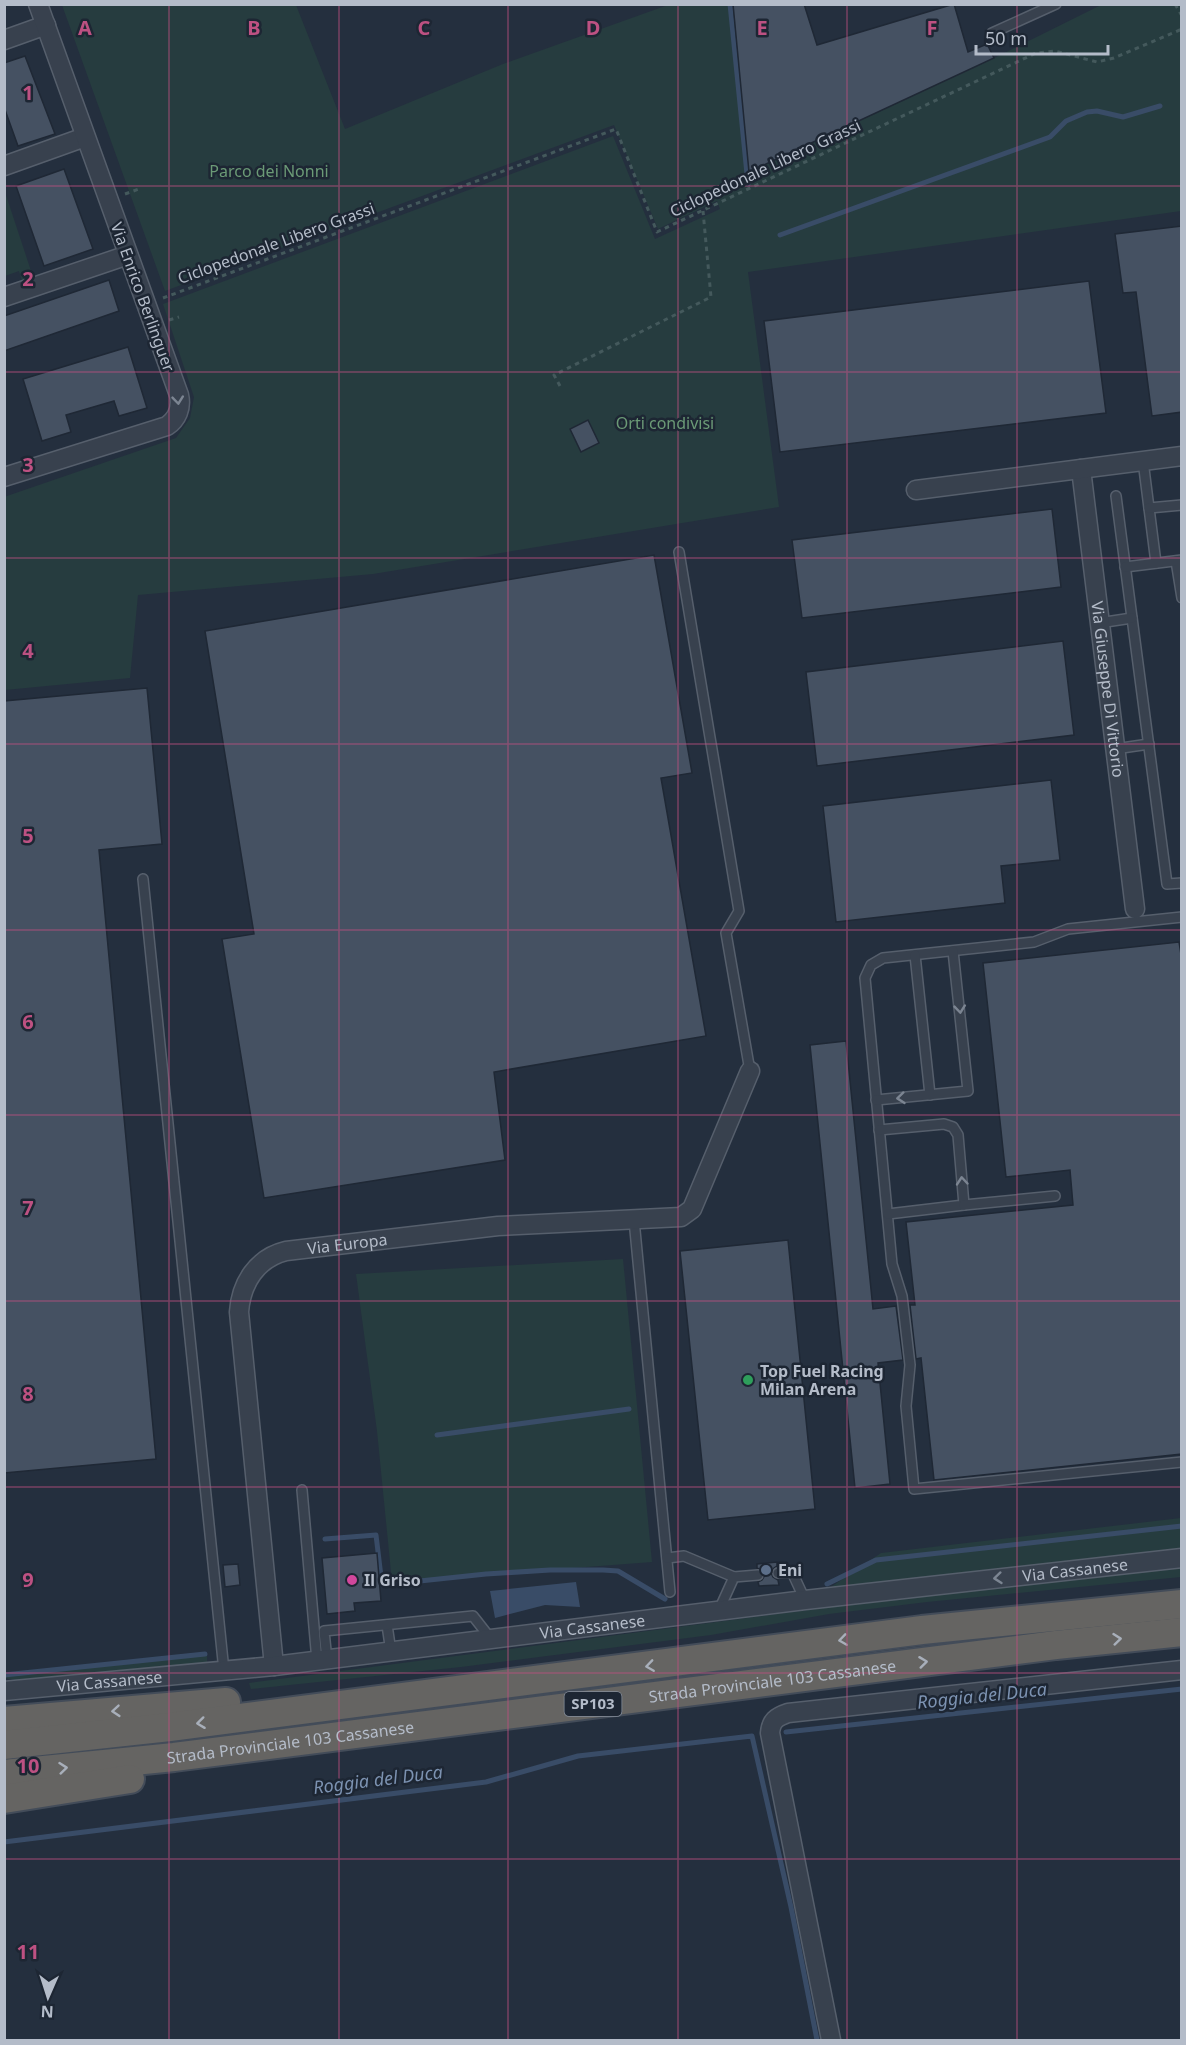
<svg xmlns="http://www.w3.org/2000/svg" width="1186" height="2045" viewBox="0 0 1186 2045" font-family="'Noto Sans',sans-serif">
	<rect width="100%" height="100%" fill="#242f3e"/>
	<g fill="#263c3f">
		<polygon points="62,5 296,5 345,129 503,64 668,5 733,5 749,172 976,67 1101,5 1181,5 1181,211 748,272 779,507 373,574 138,595 130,678 5,690 4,497 176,438 190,418 194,397 163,304 613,136 655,239 720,209 717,201 658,229 614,125 165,291"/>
		<polygon points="4,189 33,277 22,281 19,271 5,276"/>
		<polygon points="623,1259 652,1562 392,1582 377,1431 356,1274"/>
		<polygon points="1181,1518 1181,1551 828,1589 881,1553"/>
		<polygon points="1181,1564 1181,1577 927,1602 829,1614 711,1635 461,1667 251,1689 249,1683 823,1608 831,1600"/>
		<polygon points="207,1652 207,1663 21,1681 5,1678 5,1673"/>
	</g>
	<polygon fill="#394c67" points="576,1582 580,1607 545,1605 495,1618 490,1591"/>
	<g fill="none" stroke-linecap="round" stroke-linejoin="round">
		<g stroke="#394c67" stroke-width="5">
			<polyline points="730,4 748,184"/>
			<polyline points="780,235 1050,137 1066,121 1087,112 1097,111 1123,117 1160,106"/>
			<polyline points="437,1435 629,1409"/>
			<polyline points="325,1539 376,1535 382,1585 486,1574 550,1570 603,1570 618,1571 665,1599"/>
			<polyline points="827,1584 876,1560 1182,1526"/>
			<polyline points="4,1675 205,1654"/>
			<polyline points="786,1732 1182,1689"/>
			<polyline points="4,1842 486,1782 578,1756 752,1736 791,1907 817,2040"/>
		</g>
	</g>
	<g fill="#455162" stroke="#1f2835" stroke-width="1.5">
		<polygon points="733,4 804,4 817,45 954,4 968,52 987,44 994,58 749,172"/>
		<polygon points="25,56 55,134 18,146 4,107 4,63"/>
		<polygon points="64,169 93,249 44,266 16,186"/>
		<polygon points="1182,226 1182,412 1152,416 1136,292 1123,293 1115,234"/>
		<polygon points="109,280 119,311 4,351 4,316"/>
		<polygon points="1089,281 1106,413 780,452 764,321"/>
		<polygon points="128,347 147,408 119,416 114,401 66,415 71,432 42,441 23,379"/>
		<polygon points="588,420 599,443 581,452 570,429"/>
		<polygon points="1052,509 1061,587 802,618 792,540"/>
		<polygon points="654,555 692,773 661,778 706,1036 494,1072 505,1160 264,1198 222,939 254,934 205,631"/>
		<polygon points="1063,641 1074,735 817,766 806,672"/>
		<polygon points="147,688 162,844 99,850 156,1459 4,1473 4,701"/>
		<polygon points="1051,780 1060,860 1001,866 1005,903 836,922 823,806"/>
		<polygon points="1179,942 1182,961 1182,1454 934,1480 921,1358 916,1359 910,1305 915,1305 906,1222 1073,1205 1070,1170 1006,1177 983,963"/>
		<polygon points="846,1041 873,1309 896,1306 903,1360 878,1363 890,1484 855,1488 810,1045"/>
		<polygon points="788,1240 815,1509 708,1520 680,1251"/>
		<polygon points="377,1553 381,1601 354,1603 355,1611 327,1614 322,1558"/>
		<polygon points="777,1562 777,1566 774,1568 771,1573 773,1577 778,1580 779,1585 759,1586 758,1582 762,1580 765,1575 763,1571 757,1568 757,1564"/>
		<polygon points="238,1564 240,1585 225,1587 223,1565"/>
	</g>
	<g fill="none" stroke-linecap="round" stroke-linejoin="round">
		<g stroke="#565f6c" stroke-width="12">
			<g id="service">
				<polyline points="992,33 1056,4"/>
				<polyline points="1143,461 1156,563"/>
				<polyline points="1116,496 1167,884 1182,883"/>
				<polyline points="1149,508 1182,505"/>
				<polyline points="679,552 739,911 726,933 750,1071"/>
				<polyline points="1176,561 1182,598"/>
				<polyline points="1125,567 1182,560"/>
				<polyline points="1099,623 1132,618"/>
				<polyline points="1115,749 1149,744"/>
				<polyline points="143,879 224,1671"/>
				<polyline points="1182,917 1068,929 1034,942 883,958 871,965 865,978 892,1264 902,1296 910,1365 906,1406 914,1489 1182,1462"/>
				<polyline points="915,955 930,1095"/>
				<polyline points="876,1100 968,1091 953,951"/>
				<polyline points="879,1130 944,1124 953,1127 958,1135 964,1205 888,1214"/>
				<polyline points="964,1205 1055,1196"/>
				<polyline points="634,1220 670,1592"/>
				<polyline points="302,1490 317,1661"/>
				<polyline points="667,1558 684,1556 734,1577"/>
				<polyline points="778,1573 792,1572 805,1600"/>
				<polyline points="719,1610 734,1577 758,1575"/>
				<polyline points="387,1625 391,1652"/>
				<polyline points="327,1660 324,1631 473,1616 491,1639"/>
			</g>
		</g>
		<g stroke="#565f6c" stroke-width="21">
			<g id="minor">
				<polyline points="4,40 46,25"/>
				<polyline points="4,166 85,137"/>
				<polyline points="4,297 128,255"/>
				<path id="s1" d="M1081,469L1135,909"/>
				<path d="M4,477L167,426C177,419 182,408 179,395L38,4"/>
				<polyline points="916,490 1182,456"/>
				<path id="s2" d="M274,1666L239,1312C241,1283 257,1258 286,1251L498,1226L681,1217L692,1209L750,1071"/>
				<path id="s3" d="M4,1691L274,1666L805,1600L1182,1558"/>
				<path d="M831,2040L770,1733C771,1721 776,1717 788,1713L1182,1670"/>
			</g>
		</g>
		<g stroke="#434c59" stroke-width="32">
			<g id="trunk">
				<polyline points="4,1721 226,1702"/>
				<polyline points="4,1745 170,1727 922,1630 1182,1604"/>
				<path id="s4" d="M4,1774L174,1757L1056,1645L1182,1632"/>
				<polyline points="4,1799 130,1779"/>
			</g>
		</g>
		<g stroke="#44595c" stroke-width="3" stroke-dasharray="4.5 4.5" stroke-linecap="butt">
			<polyline points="1175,4 1182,16"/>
			<polyline points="125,194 139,189"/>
			<polyline points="163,298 616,129 657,232 1036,53 1055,51 1097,62 1114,58 1182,29"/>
			<polyline points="169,320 179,317"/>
			<polyline points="560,386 554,375 711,297 703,211"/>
		</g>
		<use href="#service" stroke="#38414e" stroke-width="9"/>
		<use href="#minor" stroke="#38414e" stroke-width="18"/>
		<use href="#trunk" stroke="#656462" stroke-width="28"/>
	</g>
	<defs><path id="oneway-chevron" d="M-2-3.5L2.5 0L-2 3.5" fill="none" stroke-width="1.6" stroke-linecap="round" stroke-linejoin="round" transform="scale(1.5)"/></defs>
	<g stroke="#7c8592">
		<use href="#oneway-chevron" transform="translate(178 400) rotate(84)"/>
		<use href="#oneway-chevron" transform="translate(960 1009) rotate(84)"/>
		<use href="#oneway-chevron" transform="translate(901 1098) rotate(174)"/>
		<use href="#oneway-chevron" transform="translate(962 1181) rotate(-95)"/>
		<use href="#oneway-chevron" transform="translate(998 1578) rotate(174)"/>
	</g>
	<g stroke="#a8afba">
		<use href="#oneway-chevron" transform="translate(1117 1639) rotate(-6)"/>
		<use href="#oneway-chevron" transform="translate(843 1640) rotate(172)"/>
		<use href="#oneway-chevron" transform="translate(923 1662) rotate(-7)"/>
		<use href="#oneway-chevron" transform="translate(650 1666) rotate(172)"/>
		<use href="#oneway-chevron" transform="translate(116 1711) rotate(175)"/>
		<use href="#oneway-chevron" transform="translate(201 1723) rotate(173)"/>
		<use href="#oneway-chevron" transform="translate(63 1768) rotate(-6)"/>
	</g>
	<path fill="none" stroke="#bd5182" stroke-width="1.5" stroke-opacity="0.55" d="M169,4V2040M339,4V2040M508,4V2040M678,4V2040M847,4V2040M1017,4V2040M4,186H1182M4,372H1182M4,558H1182M4,744H1182M4,930H1182M4,1115H1182M4,1301H1182M4,1487H1182M4,1673H1182M4,1859H1182"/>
	<circle fill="#2e9e5b" stroke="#1d2633" stroke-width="2" cx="748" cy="1380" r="6"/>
	<circle fill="#5c6f8a" stroke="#1d2633" stroke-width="2" cx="766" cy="1570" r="6"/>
	<circle fill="#d1479c" stroke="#1d2633" stroke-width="2" cx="352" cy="1580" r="6"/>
	<g text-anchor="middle" stroke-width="5" stroke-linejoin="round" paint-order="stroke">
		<rect fill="#1d2633" stroke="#878f9c" stroke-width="1.5" x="564.5" y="1692" width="57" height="24" rx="4.5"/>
		<g font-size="15" font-weight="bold" fill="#b4bcc9">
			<text x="593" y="1709">SP103</text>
		</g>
		<g font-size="16" fill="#b4bcc9" stroke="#1d2633">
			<text transform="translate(765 168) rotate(-25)" y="6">Ciclopedonale Libero Grassi</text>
			<text transform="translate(276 243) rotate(-20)" y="6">Ciclopedonale Libero Grassi</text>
			<text transform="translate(143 297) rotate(70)" y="6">Via Enrico Berlinguer</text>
			<text dy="6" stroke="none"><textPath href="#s1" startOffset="222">Via Giuseppe Di Vittorio</textPath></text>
			<text dy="6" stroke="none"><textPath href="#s2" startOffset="500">Via Europa</textPath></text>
			<text dy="6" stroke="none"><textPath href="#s3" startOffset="1078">Via Cassanese</textPath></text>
			<text dy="6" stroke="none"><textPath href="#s3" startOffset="592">Via Cassanese</textPath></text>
			<text dy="6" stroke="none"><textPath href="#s4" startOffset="774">Strada Provinciale 103 Cassanese</textPath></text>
			<text dy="6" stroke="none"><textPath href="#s3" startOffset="106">Via Cassanese</textPath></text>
			<text dy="6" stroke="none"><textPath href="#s4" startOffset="288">Strada Provinciale 103 Cassanese</textPath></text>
		</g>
		<g font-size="16" fill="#6b9a76" stroke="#1d2633">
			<text x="269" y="177">Parco dei Nonni</text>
			<text x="665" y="429">Orti condivisi</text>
		</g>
		<g font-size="16" font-weight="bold" fill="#b4bcc9" stroke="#1d2633" text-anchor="start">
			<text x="760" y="1377">Top Fuel Racing<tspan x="760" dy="18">Milan Arena</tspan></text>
			<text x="778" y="1576">Eni</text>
			<text x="364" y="1586">Il Griso</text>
		</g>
		<g font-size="18" font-style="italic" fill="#7c92b1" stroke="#1d2633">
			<text transform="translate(982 1696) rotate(-6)" y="6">Roggia del Duca</text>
			<text transform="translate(378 1780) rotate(-7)" y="6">Roggia del Duca</text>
		</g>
	</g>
	<g font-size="20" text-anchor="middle" font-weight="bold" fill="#bd5182" stroke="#1d2633" stroke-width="5" stroke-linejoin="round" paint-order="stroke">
		<text x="85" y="35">A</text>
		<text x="254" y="35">B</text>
		<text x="424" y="35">C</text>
		<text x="593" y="35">D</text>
		<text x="762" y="35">E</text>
		<text x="932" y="35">F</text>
		<text x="28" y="100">1</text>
		<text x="28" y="286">2</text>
		<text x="28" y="472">3</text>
		<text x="28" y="658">4</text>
		<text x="28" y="843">5</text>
		<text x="28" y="1029">6</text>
		<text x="28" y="1215">7</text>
		<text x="28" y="1401">8</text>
		<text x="28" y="1587">9</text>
		<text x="28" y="1773">10</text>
		<text x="28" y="1959">11</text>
	</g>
	<rect width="1186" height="2045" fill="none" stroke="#b4bcc9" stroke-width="12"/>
	<g transform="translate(48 1997) rotate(183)" stroke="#1d2633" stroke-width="4.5" paint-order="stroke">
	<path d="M0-4.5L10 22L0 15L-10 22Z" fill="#b4bcc9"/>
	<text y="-9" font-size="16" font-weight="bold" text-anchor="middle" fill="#b4bcc9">N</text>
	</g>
	<path d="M976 45v9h132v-9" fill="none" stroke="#b4bcc9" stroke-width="3"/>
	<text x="985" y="45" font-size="18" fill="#b4bcc9" stroke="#1d2633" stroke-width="4.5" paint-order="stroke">50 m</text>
</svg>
